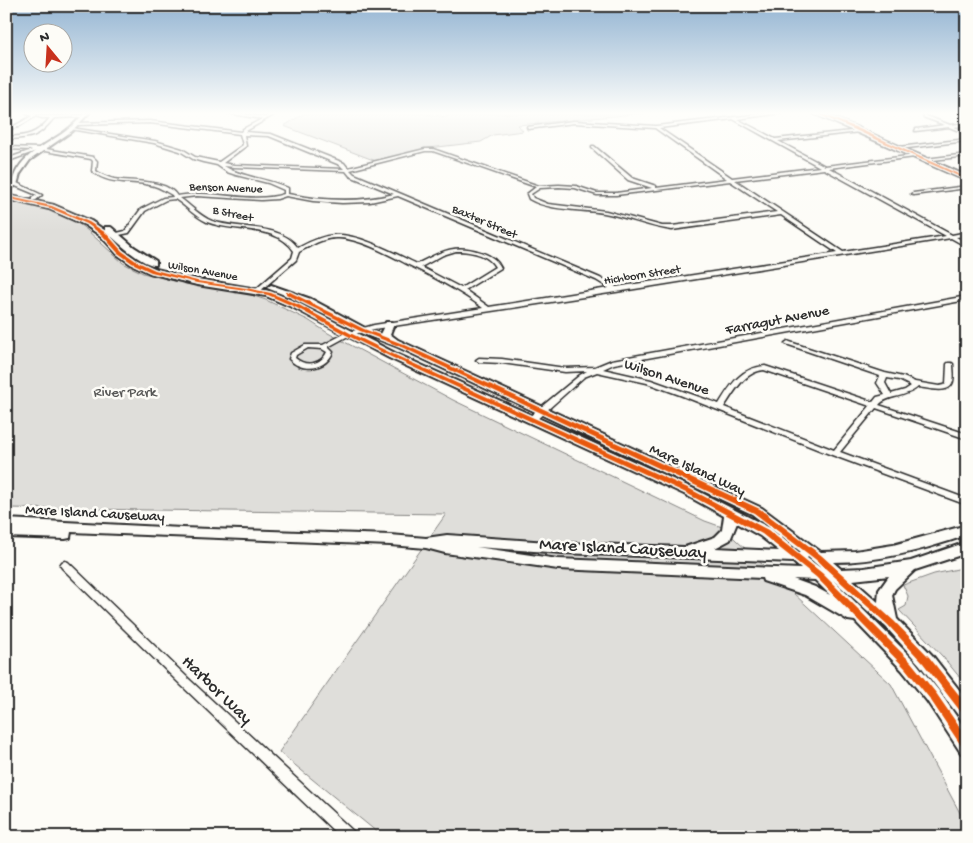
<svg xmlns="http://www.w3.org/2000/svg" width="973" height="843" viewBox="0 0 973 843" font-family="'Gochi Hand',sans-serif">
	<rect width="100%" height="100%" fill="#fdfcf7"/>
	<filter id="ink" filterUnits="userSpaceOnUse"><feTurbulence type="fractalNoise" baseFrequency=".02" numOctaves="2"/><feDisplacementMap in="SourceGraphic" scale="10" xChannelSelector="R" yChannelSelector="G"/><feConvolveMatrix kernelMatrix="1 2 1 2 8 2 1 2 1" color-interpolation-filters="sRGB"/></filter>
	<g filter="url(#ink)">
		<g fill="#dfdeda" stroke="#858482">
			<polygon points="305,113 419,113 447,117 452,113 645,113 518,125 523,131 493,135 481,142 429,148 376,161 284,126"/>
			<polygon points="6,199 44,207 67,215 87,230 123,263 143,273 186,284 248,294 266,300 308,320 328,333 453,400 705,521 722,527 891,684 967,826 967,837 383,837 279,752 446,514 6,508"/>
			<polygon points="967,567 967,684 966,685 943,657 899,610 906,606 908,596 903,585 934,574"/>
		</g>
		<g fill="none" stroke-linecap="round" stroke-linejoin="round">
			<g stroke="#2b2b2b" stroke-width="3">
				<g id="minor">
					<path d="M25,113H31L42,116L84,115L86,116L84,117L54,118C38,138 31,138 6,139V137C27,136 36,135 50,118H42L36,116L18,127L6,130V128L16,125L32,116Z"/>
					<path d="M227,113H236L265,117L272,113H277L246,131L245,132L271,134L344,163L348,168L425,149H433L539,186L559,185L576,186L597,193H616L652,188L628,180L592,148V146H594L632,178L656,186V188L727,179L655,128L574,123L528,129L527,127L574,121L656,126L771,113H782L737,119L775,139L861,130L860,132L778,141L825,166L916,155V157H915L829,168L952,235L967,232V236L956,237L967,243V247L951,238L616,292L374,329L350,335L328,347L333,352C326,370 302,373 289,359L291,353L305,345H323L346,333L374,325L483,308C462,292 437,279 413,267C393,257 362,239 339,238C324,237 312,245 299,252L296,260L259,292H255V290L292,258L294,251C277,224 234,233 207,222C195,217 186,206 175,199L166,200L145,211L129,233L105,238V236L125,231L141,209L163,198L173,197L172,195C165,191 158,186 150,185C130,180 109,186 92,171L93,161L91,159L39,150L6,162V159L32,150L6,149V147L40,148L93,157L97,161L96,171C102,175 107,177 114,179C131,182 167,179 177,196C184,195 190,194 197,194C225,193 256,203 284,194V190L268,183L236,175L227,172L217,165L203,162L193,159L180,151L154,143L70,129L72,128L155,141L182,149L195,157L219,162L243,145L240,134L150,123L76,125L74,124L76,123L150,121L241,132L243,129L262,119ZM733,119L820,167L732,178L659,128ZM244,135L269,136L340,165L344,169L234,165L223,163L246,146ZM425,151H433L536,187L527,194L529,199C549,211 581,209 604,213C627,217 649,227 672,230L781,215L837,253L616,287L600,278L354,174L350,170ZM224,166L234,167L346,171L350,176L394,194C359,203 324,201 288,194V188C267,178 243,178 224,166ZM824,169L946,236L843,252L735,180ZM730,181L777,212L672,226H662L606,211L548,204L533,198L531,194L540,188L559,187L575,188L597,195H616ZM197,196L261,200L277,199L286,196L313,201L342,203L370,202L398,196L596,280L609,288L489,307L465,290L501,268C497,259 489,255 480,252C454,243 439,253 417,264C396,254 357,233 334,235C321,236 309,242 298,248C281,223 238,230 212,221C200,216 191,206 180,198ZM456,251C470,251 488,254 495,267L461,288L421,267L443,255ZM308,348L322,349L327,352C321,365 306,367 295,358L296,355Z"/>
					<polygon points="924,115 950,125 967,123 967,125 954,127 967,132 967,134 949,127 915,131 916,129 945,125 923,117"/>
					<polygon points="967,139 967,141 899,149 897,148 899,147"/>
					<polygon points="967,154 967,156 925,161 923,160 925,159"/>
					<polygon points="13,183 17,183 42,195 36,200 32,200 32,198 37,195 13,185"/>
					<polygon points="967,186 967,188 913,195 911,194 913,193"/>
					<path d="M967,296V300L614,364L603,369L651,380L719,404C731,385 740,368 765,366L873,402L877,397L885,395L877,383L880,376L786,344L785,343L788,341L790,342L885,373L903,377L915,382L939,386L944,385L946,384L947,364L948,363H952L953,364C953,370 955,379 952,384C948,394 926,388 918,387C906,398 887,395 879,405L967,434V439L876,408L840,452L967,499V505L832,455L680,395L647,383L597,372L584,377L535,421H529L528,419L529,417L580,375L587,371L565,372L502,363L479,362L476,360L479,358L502,359L565,368L595,367L612,360ZM764,370L870,406L834,450L724,407C735,391 744,372 764,370ZM887,378L899,380L911,386L905,390L891,394L885,383Z"/>
					<polygon points="65,561 68,562 190,680 354,832 355,837 340,837 182,686 62,568 60,565 62,562"/>
				</g>
			</g>
			<g stroke="#2b2b2b" stroke-width="4">
				<path id="tertiary" d="M84,113H89L72,131L30,160L20,174L17,185L6,191V186L12,183C19,154 46,146 67,130C74,125 79,119 84,113Z"/>
			</g>
			<g stroke="#2b2b2b" stroke-width="4">
				<g id="secondary">
					<polygon points="813,113 821,113 856,127 967,176 967,181"/>
					<path d="M6,195L54,205L91,221L107,232L123,250L137,260L156,269L197,279L269,291L300,304L397,354L692,488L770,528L799,552H801L752,514L398,347L359,332L305,303L267,288L271,285L274,286L311,299L365,328L380,334L386,322H392L394,324L390,334L398,340L762,508L821,552L855,551L893,545L967,525V535C924,550 879,562 833,562L841,569L864,568L911,561L967,542V553L915,570L895,589L892,595L897,619L932,655L967,700V721L961,719L920,665L886,627L833,580L914,660L939,691L967,732V755L961,753L927,701L902,670L855,621L848,620L805,595L763,581L762,578L558,569L445,553L426,548L390,545L71,532L70,538L65,539L6,537V519L182,528L390,535L426,538L447,535L562,543L685,547L715,537L722,530L724,516L684,494L389,358L294,308L266,296L197,285L150,273L131,264L117,254L101,236L85,225L49,209L6,199ZM737,523L760,536L779,551L715,548L730,540ZM476,547L562,553L793,562L801,569L558,559ZM808,557L822,569L807,558ZM889,576L879,590L878,602L853,580ZM793,579L815,580L830,595L815,587Z"/>
					<path d="M105,227H111L134,247L156,261V265C142,266 116,240 105,231Z"/>
				</g>
			</g>
			<use href="#minor" fill="#fdfcf7" fill-rule="evenodd"/>
			<use href="#tertiary" fill="#fdfcf7" fill-rule="evenodd"/>
			<use href="#secondary" fill="#fdfcf7" fill-rule="evenodd"/>
			<g stroke="#fdfcf7" stroke-width="3">
				<g id="cycleway">
					<polygon points="815,113 819,113 855,127 967,178 967,180 853,129"/>
					<polygon points="6,196 52,206 89,222 106,233 122,251 136,261 155,270 197,281 246,288 271,293 299,305 350,333 395,355 690,489 768,530 822,573 911,662 936,693 967,738 967,752 964,750 930,699 905,668 816,577 762,534 686,493 391,357 346,335 295,307 268,295 246,290 197,283 151,272 132,263 118,253 102,235 87,224 50,208 6,198"/>
					<polygon points="286,292 290,292 364,329 403,344 760,509 821,555 894,621 929,657 967,705 967,717 964,716 923,663 888,625 815,559 754,513 399,346 360,331 286,294"/>
				</g>
			</g>
			<use href="#cycleway" fill="#e8590c" fill-rule="evenodd"/>
		</g>
	</g>
	<linearGradient id="sky" x2="0" y2="1"><stop stop-color="#93b4d2"/><stop offset="0.49" stop-color="#fefefb"/><stop offset="1" stop-color="#fefefb" stop-opacity="0"/></linearGradient>
	<rect width="973" height="231" fill="url(#sky)"/>
	<g text-anchor="middle" stroke-width="5" stroke-linejoin="round" paint-order="stroke">
		<g font-size="12" fill="#2b2b2b" stroke="#fdfcf7">
			<text transform="translate(226 187) rotate(2)" y="4">Benson Avenue</text>
			<text transform="translate(233 213) rotate(12)" y="4">B Street</text>
			<text transform="translate(485 221) rotate(23)" y="4">Baxter Street</text>
			<text transform="translate(203 270) rotate(10)" y="4">Wilson Avenue</text>
			<text transform="translate(642 274) rotate(-9)" y="4">Hichborn Street</text>
		</g>
		<g font-size="15" fill="#2b2b2b" stroke="#fdfcf7">
			<text transform="translate(777 319) rotate(-11)" y="5">Farragut Avenue</text>
			<text transform="translate(667 376) rotate(18)" y="5">Wilson Avenue</text>
			<text transform="translate(698 469) rotate(25)" y="5">Mare Island Way</text>
			<text transform="translate(95 512) rotate(3)" y="5">Mare Island Causeway</text>
		</g>
		<g font-size="15" fill="#585857" stroke="#fdfcf7">
			<text x="125" y="396">River Park</text>
		</g>
		<g font-size="18" fill="#2b2b2b" stroke="#fdfcf7">
			<text transform="translate(623 547) rotate(3)" y="6">Mare Island Causeway</text>
			<text transform="translate(218 689) rotate(44)" y="6">Harbor Way</text>
		</g>
	</g>
	<rect width="973" height="843" fill="none" stroke="#fdfcf7" stroke-width="25"/>
	<rect x="12" y="12" width="948" height="818" fill="none" stroke="#2b2b2b" stroke-width="2" filter="url(#ink)"/>
	<g transform="translate(48 48) rotate(342)"><circle r="24" fill="#fdfcf7" stroke="#a9a8a5"/>
	<path d="M0-4L9 19L0 12L-9 19Z" fill="#c8321e"/>
	<text y="-8" font-size="14" font-weight="bold" text-anchor="middle" fill="#2b2b2b">N</text>
	</g>
</svg>
